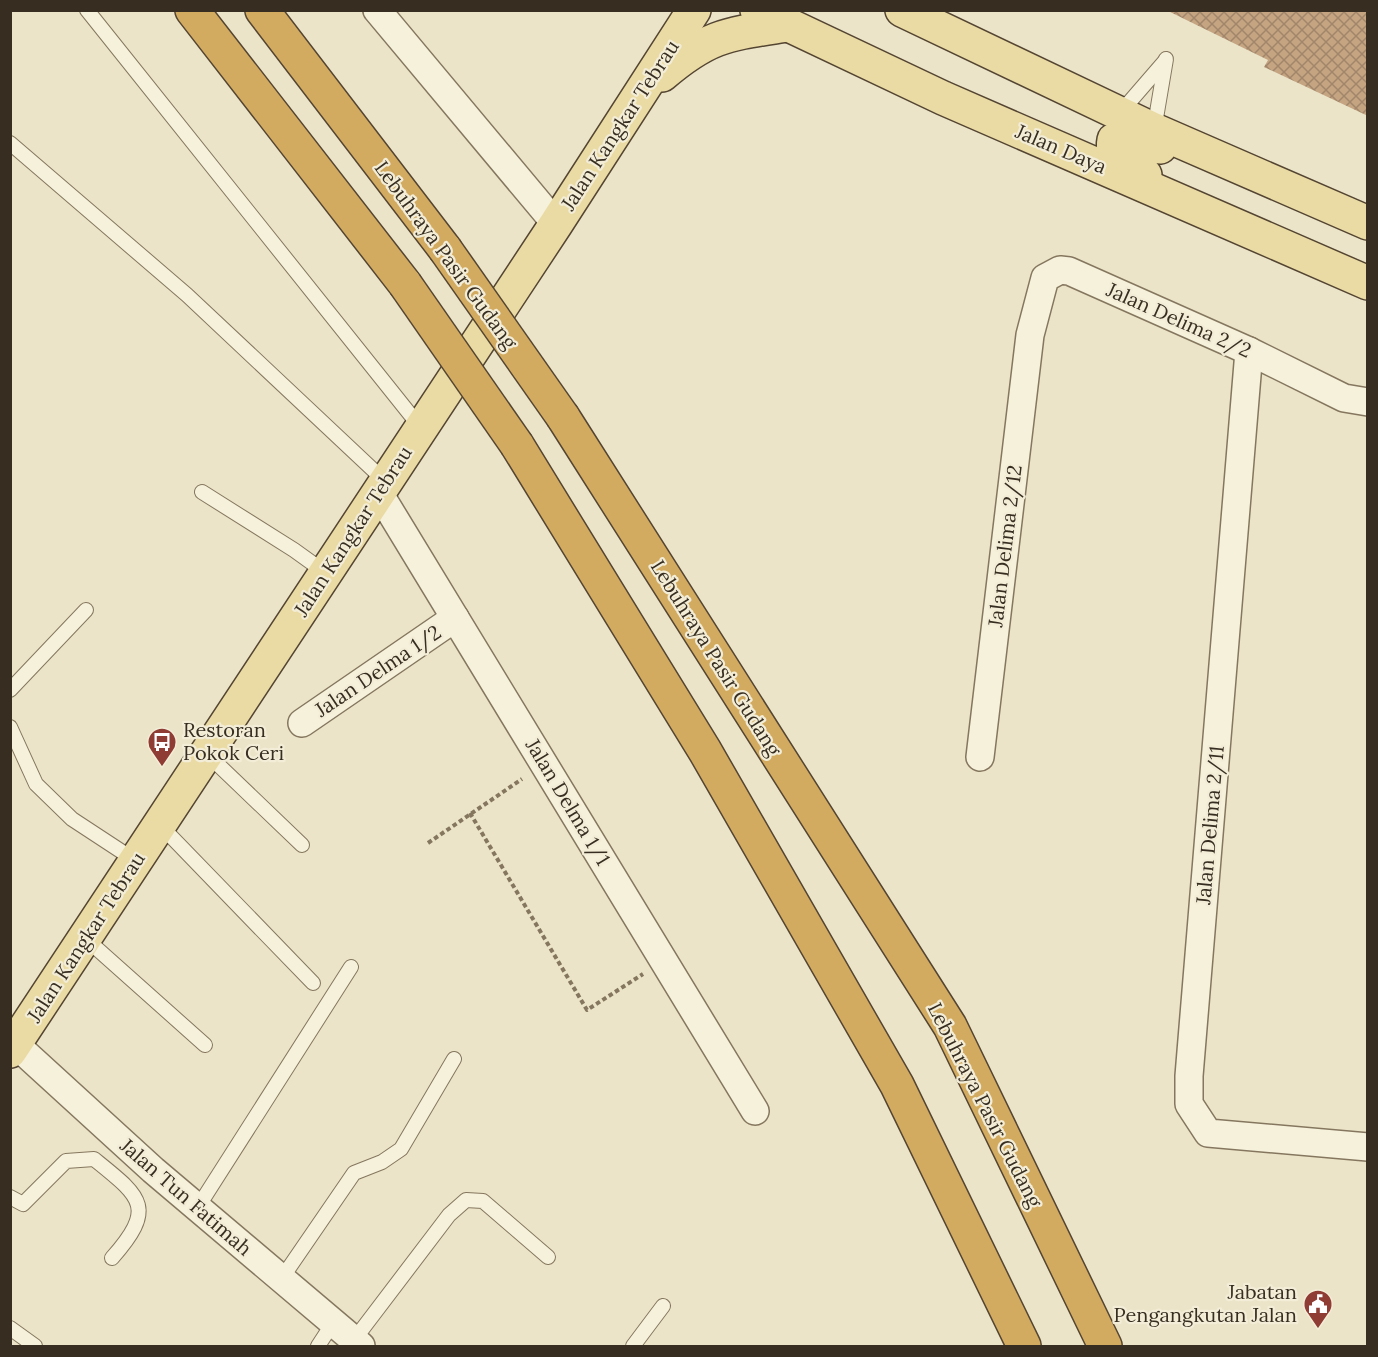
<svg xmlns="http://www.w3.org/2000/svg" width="1378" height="1357" viewBox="0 0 1378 1357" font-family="Lora,serif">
	<defs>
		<pattern id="building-cross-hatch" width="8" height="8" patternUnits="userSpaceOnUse" patternTransform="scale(1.5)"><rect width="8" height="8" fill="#c5a482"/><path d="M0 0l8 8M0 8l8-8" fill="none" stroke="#a1866a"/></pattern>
	</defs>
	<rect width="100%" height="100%" fill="#ebe4c8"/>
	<polygon fill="url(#building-cross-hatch)" points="1166,10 1368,10 1368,116 1264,67 1268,60"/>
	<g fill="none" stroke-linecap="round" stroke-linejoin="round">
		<g stroke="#85775f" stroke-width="16">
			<g id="lane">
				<polyline points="87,10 421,428"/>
				<polyline points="1120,113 1165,61"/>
				<polyline points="1154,130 1166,59"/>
				<polyline points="10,143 187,295 386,482"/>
				<polyline points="202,492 294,550 326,573"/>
				<polyline points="10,690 86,610"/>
				<polyline points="10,727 36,784 72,819 136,861"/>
				<polyline points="207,754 302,845"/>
				<polyline points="160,825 313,983"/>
				<polyline points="85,938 205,1045"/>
				<path d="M10,1197L23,1204L66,1161L94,1159C141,1197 157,1207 112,1258"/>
				<polyline points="198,1207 351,967"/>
				<polyline points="282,1278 354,1173 382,1162 401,1149 454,1059"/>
				<polyline points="10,1328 35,1346"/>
				<polyline points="354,1340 449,1215 466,1200 483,1201 548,1257"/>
				<polyline points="318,1346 333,1323"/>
				<polyline points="633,1346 663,1306"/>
			</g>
		</g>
		<g stroke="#85775f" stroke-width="30">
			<g id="street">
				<polyline points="377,10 556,224"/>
				<polyline points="1249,351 1189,1076 1189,1104 1208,1133 1368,1147"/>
				<polyline points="379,493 755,1111"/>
				<polyline points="302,723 455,618"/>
				<polyline points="980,757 1030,335 1045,278 1060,270 1069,271 1249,351 1344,398 1368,402"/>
				<polyline points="15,1044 153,1170 361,1346"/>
			</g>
		</g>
		<g stroke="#544532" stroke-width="36">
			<g id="primary">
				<polyline points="757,10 943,98 1368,283"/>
				<polyline points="902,10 1154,130 1368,223"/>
				<path d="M662,75C710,34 729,34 788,25"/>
				<path d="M1145,175C1130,167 1110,160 1114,140L1126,136L1160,147"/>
				<polyline points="10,1051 556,224 694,10"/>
			</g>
		</g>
		<g stroke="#544532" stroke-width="36">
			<g id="highway">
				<polyline points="192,10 405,284"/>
				<polyline points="262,10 445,249"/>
				<polyline points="563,417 950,1026 1105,1346"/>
				<polyline points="517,445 705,751 897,1085 1024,1346"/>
			</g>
		</g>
		<g stroke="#85775f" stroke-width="4" stroke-dasharray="4.5 3" stroke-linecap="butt">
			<polyline points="470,813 587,1010 643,974"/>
			<polyline points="428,843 522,779"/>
		</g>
		<use href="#lane" stroke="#f6f1db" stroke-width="14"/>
		<use href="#street" stroke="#f6f1db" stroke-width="27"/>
		<use href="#primary" stroke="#eadba4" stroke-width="33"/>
		<use href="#highway" stroke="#d2ab61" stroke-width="33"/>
		<g stroke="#544532" stroke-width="36" stroke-linecap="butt">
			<g id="highway-bridge">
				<polyline points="445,249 563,417"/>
				<polyline points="405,284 517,445"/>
			</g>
		</g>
		<use href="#highway-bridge" stroke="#d2ab61" stroke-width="33"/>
	</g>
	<defs>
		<g id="bus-pin" transform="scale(1.5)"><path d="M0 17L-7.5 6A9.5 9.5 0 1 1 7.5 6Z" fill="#8f3c34" stroke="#f3edd7"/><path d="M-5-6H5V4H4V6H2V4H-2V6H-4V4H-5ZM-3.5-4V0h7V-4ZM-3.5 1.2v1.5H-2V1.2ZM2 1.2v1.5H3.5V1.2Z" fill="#fff"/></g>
		<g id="civic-pin" transform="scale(1.5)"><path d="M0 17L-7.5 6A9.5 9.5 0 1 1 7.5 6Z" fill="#8f3c34" stroke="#f3edd7"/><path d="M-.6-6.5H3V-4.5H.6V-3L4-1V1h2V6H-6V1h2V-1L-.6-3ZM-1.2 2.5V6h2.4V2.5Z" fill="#fff"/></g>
	</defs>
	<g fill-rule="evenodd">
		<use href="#bus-pin" x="162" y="742"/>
		<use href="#civic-pin" x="1318" y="1304"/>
	</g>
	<g text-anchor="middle" stroke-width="4.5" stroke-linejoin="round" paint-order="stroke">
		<g font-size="20" fill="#372e21" stroke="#f3edd7">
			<text transform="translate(620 125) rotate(-57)" y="7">Jalan Kangkar Tebrau</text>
			<text transform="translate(1061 149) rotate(23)" y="7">Jalan Daya</text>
			<text transform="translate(446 255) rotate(54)" y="7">Lebuhraya Pasir Gudang</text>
			<text transform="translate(1179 320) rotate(24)" y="7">Jalan Delima 2/2</text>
			<text transform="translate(353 531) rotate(-57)" y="7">Jalan Kangkar Tebrau</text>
			<text transform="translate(1005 546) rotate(-83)" y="7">Jalan Delima 2/12</text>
			<text transform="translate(716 658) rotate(58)" y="7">Lebuhraya Pasir Gudang</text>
			<text transform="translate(378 671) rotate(-34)" y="7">Jalan Delma 1/2</text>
			<text transform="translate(568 802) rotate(59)" y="7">Jalan Delma 1/1</text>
			<text transform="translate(1210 825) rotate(-85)" y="7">Jalan Delima 2/11</text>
			<text transform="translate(86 937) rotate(-57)" y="7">Jalan Kangkar Tebrau</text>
			<text transform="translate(985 1105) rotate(63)" y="7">Lebuhraya Pasir Gudang</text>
			<text transform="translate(186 1197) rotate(41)" y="7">Jalan Tun Fatimah</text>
		</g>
		<g font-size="20" fill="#372e21" stroke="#f3edd7" text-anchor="start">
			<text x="183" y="737">Restoran<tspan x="183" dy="23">Pokok Ceri</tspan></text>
			<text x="1297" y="1299" text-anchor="end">Jabatan<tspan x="1297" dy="23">Pengangkutan Jalan</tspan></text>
		</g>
	</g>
	<rect width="1378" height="1357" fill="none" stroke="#372e21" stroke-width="24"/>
</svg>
